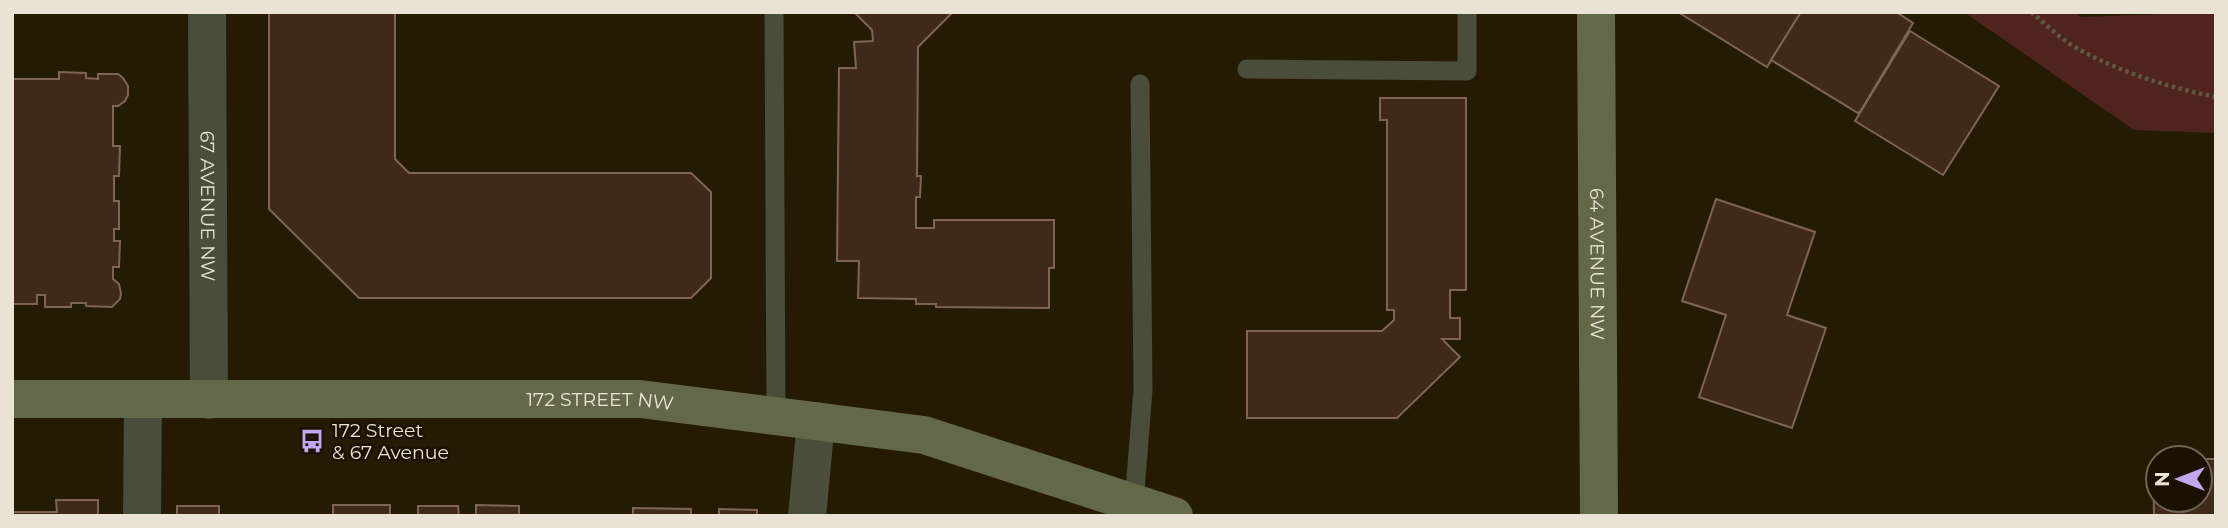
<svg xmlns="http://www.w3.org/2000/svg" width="2228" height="528" viewBox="0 0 2228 528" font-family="Montserrat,sans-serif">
	<rect width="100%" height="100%" fill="#251b03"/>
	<polygon fill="#4f231e" points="1964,12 2074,12 2081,17 2216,12 2216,133 2134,130"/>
	<g fill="#3f2a1a" stroke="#7e6553" stroke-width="2">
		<polygon points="269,12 395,12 395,159 409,173 691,173 711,192 711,278 691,298 359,298 269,209"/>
		<polygon points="854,12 953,12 918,47 917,176 921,176 920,197 916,197 916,228 934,228 934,220 1054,220 1054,268 1049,268 1049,308 936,307 936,304 916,304 916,299 858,298 859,261 837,261 839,68 856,68 854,42 873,41 872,30"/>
		<polygon points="1682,12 1801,12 1767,67 1681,14"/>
		<polygon points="1801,12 1896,12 1913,23 1860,112 1858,113 1771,60"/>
		<polygon points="1910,31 1999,86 1943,175 1855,121"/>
		<polygon points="59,72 86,73 86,78 98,79 98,74 118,74 123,78 128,86 128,95 125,101 118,106 113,106 113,146 120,146 119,176 114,176 114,201 119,201 119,229 114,229 114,241 120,241 119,267 113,267 113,279 119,284 121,294 120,299 112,307 86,306 86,303 71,303 71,307 45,307 45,295 37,295 37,304 12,304 12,79 59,79"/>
		<polygon points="1380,98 1466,98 1466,290 1450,290 1450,318 1460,318 1460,339 1442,339 1460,357 1397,418 1247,418 1247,331 1382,331 1394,320 1394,310 1387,310 1387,120 1380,120"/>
		<polygon points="1716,199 1815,232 1787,315 1826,328 1792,428 1699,397 1726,315 1682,301"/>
		<polygon points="2200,459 2216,459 2216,516 2154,516 2153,460 2158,460 2158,500 2200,500"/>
		<polygon points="56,500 98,500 98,516 12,516 12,512 57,512"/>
		<rect x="333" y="505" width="57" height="11"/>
		<polygon points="476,505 519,506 519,516 476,516"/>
		<rect x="177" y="506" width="42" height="10"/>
		<polygon points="418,506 458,506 459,516 418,516"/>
		<polygon points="633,508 691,509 691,516 633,516"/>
		<polygon points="719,509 757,510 757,516 719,516"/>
	</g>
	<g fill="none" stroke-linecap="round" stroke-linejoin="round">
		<path stroke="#615842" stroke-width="4.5" stroke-dasharray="3.5 3.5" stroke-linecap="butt" d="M2031,12C2045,23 2058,37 2073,46C2117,71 2166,87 2216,97"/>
		<g stroke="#494d39" stroke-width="19">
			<polyline points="774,12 776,416"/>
			<polyline points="1247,69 1467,71 1467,12"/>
			<polyline points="1134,503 1143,390 1140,84"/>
		</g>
		<g stroke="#494d39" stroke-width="38">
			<path id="s1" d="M207,12L209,400"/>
			<polyline points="142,516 143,400"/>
			<polyline points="807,516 816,421"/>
		</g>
		<g stroke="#636848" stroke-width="38">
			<path id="s2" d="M1596,12L1599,516"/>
			<path id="s3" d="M12,399H640L924,435L1174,516"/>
		</g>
	</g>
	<defs>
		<g id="bus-bare" transform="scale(1.89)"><path d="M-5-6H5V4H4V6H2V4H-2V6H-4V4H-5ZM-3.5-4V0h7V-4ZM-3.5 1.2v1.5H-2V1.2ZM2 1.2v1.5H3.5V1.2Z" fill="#c3a7f2" stroke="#1b1100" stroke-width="2.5" paint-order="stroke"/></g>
	</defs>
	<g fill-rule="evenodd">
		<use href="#bus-bare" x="312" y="441"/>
	</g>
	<g text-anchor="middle" stroke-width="5" stroke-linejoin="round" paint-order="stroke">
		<g font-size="19" fill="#eae3d4" stroke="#1b1100">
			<text dy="7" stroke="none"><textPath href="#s1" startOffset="194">67 AVENUE NW</textPath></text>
			<text dy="7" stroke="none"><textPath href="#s2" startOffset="252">64 AVENUE NW</textPath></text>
			<text dy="7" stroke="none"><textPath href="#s3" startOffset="588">172 STREET NW</textPath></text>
		</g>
		<g font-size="19" fill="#eae3d4" stroke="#1b1100" text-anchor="start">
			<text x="332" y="437">172 Street<tspan x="332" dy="22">&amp; 67 Avenue</tspan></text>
		</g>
	</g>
	<rect width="2228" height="528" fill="none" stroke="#eae3d4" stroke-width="28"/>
	<g transform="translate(2179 479) rotate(270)"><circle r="33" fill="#1b1100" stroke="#6e6555" stroke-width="2"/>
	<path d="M0-5L12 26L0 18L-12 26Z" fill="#c3a7f2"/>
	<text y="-10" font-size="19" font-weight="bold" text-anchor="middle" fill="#eae3d4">N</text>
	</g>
</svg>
